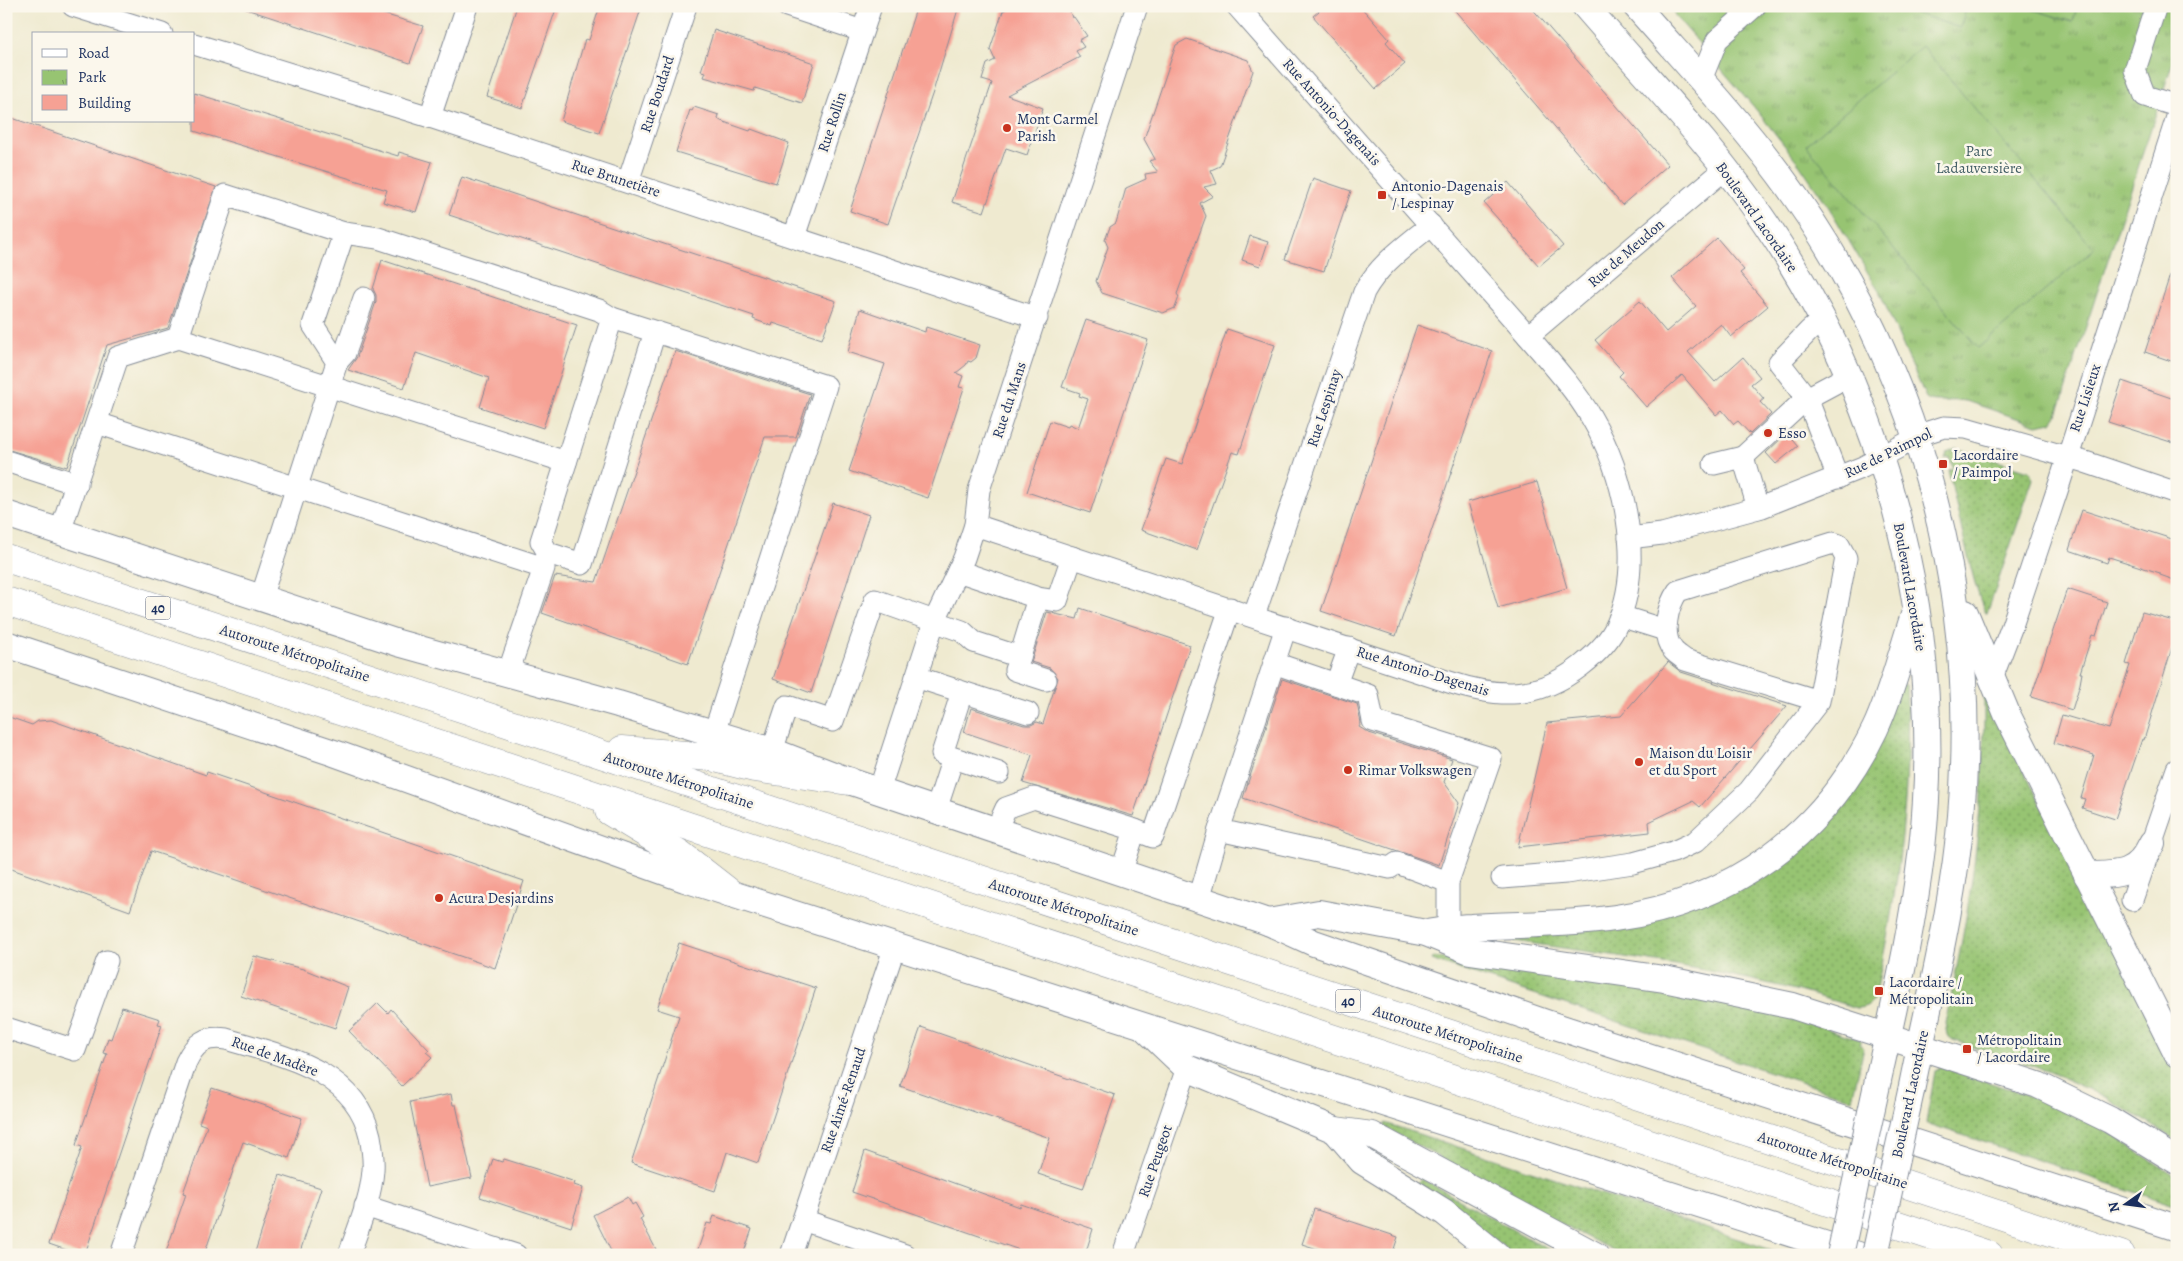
<svg xmlns="http://www.w3.org/2000/svg" width="2183" height="1261" viewBox="0 0 2183 1261" font-family="Alegreya,serif">
	<defs>
		<pattern id="grass-dots" width="8" height="8" patternUnits="userSpaceOnUse" patternTransform="scale(1.25)"><rect width="8" height="8" fill="#97c472"/><path d="M2 2h.1M6 6h.1" fill="none" stroke="#7aa061" stroke-width="1.8" stroke-linecap="round"/></pattern>
		<pattern id="park-tufts" width="24" height="20" patternUnits="userSpaceOnUse" patternTransform="scale(1.25)"><rect width="24" height="20" fill="#97c472"/><path d="M3 7l-1-3M5 7V3M7 7l1-3M15 17l-1-3M17 17v-4M19 17l1-3" fill="none" stroke="#7aa061"/></pattern>
	</defs>
	<rect width="100%" height="100%" fill="#fbf7ec"/>
	<filter id="ink" filterUnits="userSpaceOnUse"><feTurbulence type="fractalNoise" baseFrequency=".02" numOctaves="2"/><feDisplacementMap in="SourceGraphic" scale="10" xChannelSelector="R" yChannelSelector="G"/><feConvolveMatrix kernelMatrix="1 2 1 2 8 2 1 2 1" color-interpolation-filters="sRGB"/></filter>
	<filter id="wash" filterUnits="userSpaceOnUse"><feTurbulence type="fractalNoise" baseFrequency=".0096" numOctaves="4" result="noise"/><feDisplacementMap in="SourceGraphic" scale="20" xChannelSelector="R" yChannelSelector="G"/><feGaussianBlur stdDeviation="1.12" result="paint"/><feColorMatrix in="noise" values="0 0 0 0 0 0 0 0 0 0 0 0 0 0 0 0 0 1.4 0 .05"/><feComposite in="paint" operator="in"/></filter>
	<g filter="url(#wash)">
		<rect width="100%" height="100%" fill="#efead0"/>
		<g fill="url(#grass-dots)" stroke="#597a68">
			<path d="M1956,448L2029,471L2033,479L1987,614C1976,603 1954,493 1948,470L1953,468L1949,457L1945,459L1947,452Z"/>
			<path d="M1903,684L1906,685C1912,793 1898,888 1876,993C1873,1003 1867,1008 1856,1008C1745,971 1630,958 1514,941L1515,937L1764,875Z"/>
			<path d="M1987,697L2177,1074V1141C2144,1120 2112,1100 2077,1084C2037,1065 1994,1054 1953,1040L1947,1035L1945,1023C1970,911 1985,814 1984,699Z"/>
			<polygon points="1433,957 1684,995 1803,1021 1861,1040 1859,1044 1864,1048 1852,1099 1431,960"/>
			<polygon points="1940,1066 2036,1098 2106,1131 2177,1177 2177,1206 1926,1123 1935,1071 1939,1069"/>
			<polygon points="1385,1123 1787,1255 1623,1255 1554,1221 1384,1127"/>
			<polygon points="1422,1179 1558,1255 1511,1255 1501,1245 1418,1183"/>
		</g>
		<path fill="url(#park-tufts)" stroke="#597a68" d="M1667,6H2177V49L2057,415L2052,422L2037,425L1966,401C1955,399 1933,404 1926,398L1880,293L1828,206L1800,165L1754,107Z"/>
		<g fill="#97c472" stroke="#597a68">
			<polygon points="1894,6 1967,6 1960,28"/>
			<polygon points="2029,6 2077,6 2073,22 2028,8"/>
			<polygon points="1922,46 2094,249 1978,348 1806,145"/>
		</g>
		<g id="blocks">
			<g fill="#f6a194">
				<polygon points="246,6 357,6 423,26 410,63 246,9"/>
				<polygon points="517,6 557,6 522,108 487,97"/>
				<polygon points="600,6 642,6 599,133 561,121 585,39 589,40"/>
				<polygon points="917,6 959,6 933,92 888,224 850,211"/>
				<polygon points="1012,6 1068,6 1072,18 1074,17 1087,36 1079,40 1084,47 1076,51 1080,57 1007,95 1043,108 1027,155 1006,148 984,212 952,202 992,83 982,80 987,64 995,60 990,49 1003,11"/>
				<polygon points="1325,6 1360,6 1389,39 1386,42 1405,64 1376,89 1313,16"/>
				<polygon points="1451,6 1530,6 1668,165 1622,205"/>
				<polygon points="714,30 814,63 802,103 755,88 754,91 704,77 706,72 701,71"/>
				<polygon points="1187,39 1248,60 1253,71 1220,166 1211,170 1217,184 1204,187 1213,196 1200,203 1206,216 1177,294 1179,297 1175,308 1163,313 1102,293 1096,281 1108,247 1105,240 1110,227 1116,223 1126,188 1146,179 1145,174 1158,172 1149,161 1155,159 1144,139 1176,45"/>
				<polygon points="194,93 398,156 399,152 432,162 416,212 383,202 387,190 194,131"/>
				<polygon points="694,107 719,115 718,119 721,121 750,131 751,129 789,143 776,183 676,152 690,110 692,111"/>
				<polygon points="6,116 216,187 168,328 107,345 67,467 6,449"/>
				<polygon points="462,177 836,301 822,339 773,323 772,326 753,319 754,316 449,215"/>
				<polygon points="1313,178 1351,191 1324,271 1285,259"/>
				<polygon points="1508,182 1563,246 1539,266 1484,203"/>
				<polygon points="1250,236 1268,242 1260,266 1242,260"/>
				<polygon points="1717,238 1744,270 1740,273 1768,306 1731,337 1721,324 1688,352 1715,382 1743,357 1760,377 1751,384 1764,399 1760,402 1771,414 1750,434 1738,421 1734,424 1722,410 1716,415 1682,375 1646,407 1619,376 1623,372 1595,340 1640,301 1666,332 1696,306 1672,278"/>
				<polygon points="382,260 577,325 543,428 480,407 489,378 416,353 404,388 348,370 357,357 376,302 376,295 373,289"/>
				<polygon points="2173,266 2177,266 2177,363 2145,352"/>
				<polygon points="860,309 925,332 926,327 980,345 976,358 971,362 968,361 966,365 956,373 963,376 959,387 964,388 928,498 849,471 885,364 848,352"/>
				<polygon points="1086,320 1148,340 1090,513 1027,492 1050,421 1068,427 1069,424 1078,428 1088,399 1079,396 1080,393 1062,387"/>
				<polygon points="1417,325 1492,351 1396,636 1321,611"/>
				<polygon points="1227,329 1275,345 1239,454 1232,452 1197,550 1141,530 1166,459 1182,464"/>
				<polygon points="675,351 810,394 796,437 765,437 688,664 542,613 555,576 596,582"/>
				<polygon points="2122,381 2177,400 2177,444 2108,422"/>
				<polygon points="1787,433 1798,446 1776,464 1766,453"/>
				<polygon points="1537,482 1567,588 1498,608 1468,502"/>
				<polygon points="833,503 869,515 811,693 773,679"/>
				<polygon points="2082,510 2172,539 2175,533 2177,534 2177,581 2160,575 2160,573 2109,557 2107,563 2069,550"/>
				<polygon points="2067,589 2107,602 2096,636 2092,635 2080,673 2082,673 2080,684 2072,710 2031,697"/>
				<polygon points="1080,608 1190,645 1133,816 1023,783 1032,755 964,732 971,708 1024,725 1031,725 1037,722 1043,724 1058,678 1050,668 1031,662 1047,612 1077,619"/>
				<polygon points="2142,612 2177,622 2177,631 2144,740 2142,739 2115,819 2082,808 2085,799 2081,798 2094,755 2054,743 2062,715 2109,729 2130,665 2126,664"/>
				<polygon points="1668,662 1681,672 1787,706 1700,807 1693,801 1649,822 1650,832 1518,847 1547,723 1621,716"/>
				<polygon points="1282,679 1357,704 1361,723 1359,727 1369,733 1452,759 1444,782 1459,803 1439,865 1243,798"/>
				<polygon points="6,716 32,725 38,721 51,720 206,775 207,772 524,881 495,968 151,851 130,911 6,867"/>
				<polygon points="679,943 816,988 758,1163 727,1152 715,1191 631,1163 679,1016 657,1009"/>
				<polygon points="254,956 303,969 348,987 335,1028 241,996"/>
				<polygon points="378,1003 388,1013 391,1009 429,1050 426,1052 432,1057 402,1086 349,1031"/>
				<polygon points="122,1007 160,1019 158,1024 162,1025 86,1251 82,1250 81,1255 49,1244 82,1147 76,1145 107,1054 103,1053 108,1038 111,1039"/>
				<polygon points="921,1027 1115,1095 1083,1189 1038,1174 1050,1138 900,1086"/>
				<polygon points="212,1088 302,1118 289,1158 243,1142 204,1255 165,1255 186,1194 183,1193 207,1126 199,1123"/>
				<polygon points="451,1094 453,1105 456,1105 472,1178 427,1187 410,1102"/>
				<polygon points="865,1151 1020,1207 1021,1204 1093,1229 1085,1255 1034,1255 852,1192"/>
				<polygon points="493,1159 502,1162 504,1159 536,1169 575,1182 574,1185 583,1188 571,1227 480,1197"/>
				<polygon points="280,1175 321,1188 299,1255 254,1255"/>
				<polygon points="628,1197 632,1205 635,1203 643,1217 640,1219 659,1255 613,1255 593,1215"/>
				<polygon points="1314,1209 1398,1237 1392,1255 1336,1255 1302,1244"/>
				<polygon points="714,1216 752,1229 743,1255 696,1255 707,1223 711,1224"/>
			</g>
		</g>
	</g>
	<g filter="url(#ink)">
		<use href="#blocks" fill-opacity="0" stroke="#858c97" stroke-width="1"/>
		<g fill="none" stroke-linecap="round" stroke-linejoin="round">
			<g stroke="#858c97" stroke-width="23">
				<g id="minor">
					<polyline points="73,6 162,34"/>
					<polyline points="787,6 862,31"/>
					<polyline points="2156,6 2135,70 2145,96 2177,106"/>
					<polyline points="194,44 430,117 1037,318"/>
					<polyline points="1701,80 1717,40 1755,6"/>
					<polyline points="430,117 467,6"/>
					<polyline points="628,182 686,6"/>
					<polyline points="794,237 871,6"/>
					<polyline points="612,318 541,541 548,553 582,564 655,332"/>
					<polyline points="1823,319 1809,331 1779,362 1807,398 1850,375"/>
					<polyline points="1528,336 1725,169"/>
					<polyline points="178,338 225,195 344,233 378,238 599,310 612,318 826,386 714,733"/>
					<polyline points="337,362 345,353 364,298"/>
					<polyline points="97,423 544,568 508,673"/>
					<polyline points="6,461 77,484"/>
					<polyline points="1714,464 1743,457"/>
					<polyline points="1758,508 1743,457 1807,398 1838,478"/>
					<path d="M975,525L1449,682C1498,698 1537,700 1581,666C1595,655 1610,641 1617,624C1645,562 1624,473 1591,417C1574,388 1550,362 1528,336L1237,6"/>
					<polyline points="60,532 118,357 178,338 566,462"/>
					<polyline points="1629,538 1662,534 1762,507 1863,467 1925,433 1944,427 1966,428 2085,462 2177,493"/>
					<polyline points="958,571 1038,598 1057,601 1072,557"/>
					<polyline points="261,598 337,362 313,325 344,233"/>
					<path d="M1254,616L1364,292C1380,263 1407,245 1431,225"/>
					<polyline points="1620,616 1665,630"/>
					<polyline points="1020,657 1015,670 1046,680"/>
					<polyline points="1274,663 1368,695 1373,721 1491,758 1448,882"/>
					<polyline points="916,677 1028,713"/>
					<polyline points="1992,678 2012,626 2057,491 2177,117"/>
					<polyline points="1336,684 1349,648"/>
					<polyline points="962,692 942,754 999,773"/>
					<polyline points="772,751 787,706 833,721 875,600 962,631 974,642 1020,657 1038,598"/>
					<polyline points="879,791 934,622 964,558 975,525 979,490 1137,6"/>
					<polyline points="936,810 953,758"/>
					<polyline points="996,830 1006,808 1034,798 1135,830 1121,873"/>
					<polyline points="1135,830 1153,837 1230,608"/>
					<polyline points="1219,830 1286,627"/>
					<path d="M1502,878L1566,873L1633,863L1673,852L1695,842L1749,791L1819,701L1846,558L1839,545L1833,543L1678,591C1668,605 1660,635 1673,650C1676,654 1682,657 1685,660L1819,701"/>
					<polyline points="1199,899 1219,830 1390,868 1397,863 1448,882 1448,930"/>
					<polyline points="2132,900 2177,769"/>
					<polyline points="6,1028 75,1050 107,961"/>
					<polyline points="365,1206 516,1255"/>
					<polyline points="803,1220 905,1255"/>
					<path d="M121,1255L186,1062C195,1043 205,1036 226,1039C282,1056 355,1069 370,1136C372,1147 374,1159 373,1170C371,1199 358,1228 349,1255"/>
					<polyline points="791,1255 895,946"/>
					<polyline points="1123,1255 1187,1068"/>
				</g>
			</g>
			<g stroke="#858c97" stroke-width="28">
				<g id="major">
					<path d="M1585,6C1646,77 1714,146 1766,224C1888,405 1946,630 1922,848C1913,926 1895,1003 1878,1080"/>
					<path d="M1636,6C1684,61 1735,115 1779,174C1915,356 1981,590 1961,816C1953,909 1929,1000 1911,1091"/>
					<polyline points="6,514 398,643 618,704 772,751 849,781 1268,922 1314,943 1546,1023 2177,1228"/>
					<polyline points="1965,613 2007,714 2177,1054"/>
					<polyline points="6,644 334,753 685,879 1858,1255"/>
					<path d="M2087,875C2119,875 2137,875 2152,843"/>
					<polyline points="1268,922 1319,913 1426,933 1470,951 1664,979 1793,1006 2038,1085 2110,1120 2177,1161"/>
					<path d="M1427,933C1441,931 1457,927 1471,927C1519,924 1567,925 1615,918C1731,902 1824,835 1875,729C1892,693 1901,653 1914,615"/>
					<polyline points="1145,1028 1187,1068 1335,1130 1372,1135 1595,1255"/>
					<polyline points="1335,1130 1362,1161 1444,1212 1497,1255"/>
				</g>
			</g>
			<g stroke="#858c97" stroke-width="29">
				<g id="highway">
					<polyline points="6,558 2121,1255"/>
					<polyline points="6,601 1989,1255"/>
					<polyline points="622,750 711,757 754,768 849,781"/>
					<polyline points="609,811 680,854 730,893"/>
				</g>
			</g>
			<use href="#minor" stroke="#fff" stroke-width="21"/>
			<use href="#major" stroke="#fff" stroke-width="26"/>
			<use href="#highway" stroke="#fff" stroke-width="28"/>
			<g stroke="#858c97" stroke-width="28" stroke-linecap="butt">
				<g id="major-bridge">
					<polyline points="1840,1255 1878,1080"/>
					<polyline points="1875,1255 1911,1091"/>
				</g>
			</g>
			<use href="#major-bridge" stroke="#fff" stroke-width="26"/>
		</g>
	</g>
	<g fill="#c8321e" stroke="#fbf7ec" stroke-width="2">
		<circle cx="1007" cy="128" r="5"/>
		<rect x="1377" y="190" width="10" height="10" rx="2.5"/>
		<circle cx="1768" cy="433" r="5"/>
		<rect x="1938" y="459" width="10" height="10" rx="2.5"/>
		<circle cx="1639" cy="762" r="5"/>
		<circle cx="1348" cy="770" r="5"/>
		<circle cx="439" cy="898" r="5"/>
		<rect x="1874" y="986" width="10" height="10" rx="2.5"/>
		<rect x="1962" y="1044" width="10" height="10" rx="2.5"/>
	</g>
	<g text-anchor="middle" stroke-width="5" stroke-linejoin="round" paint-order="stroke">
		<g fill="#fbf7ec" stroke="#5e6b89" stroke-width="1">
			<rect x="145.5" y="596.5" width="25" height="23" rx="4"/>
			<rect x="1335.5" y="989.5" width="25" height="23" rx="4"/>
		</g>
		<g font-size="14" font-weight="bold" fill="#1b2f5e">
			<text x="158" y="613">40</text>
			<text x="1348" y="1006">40</text>
		</g>
		<g font-size="15" fill="#1b2f5e" stroke="#fbf7ec">
			<text transform="translate(657 94) rotate(-72)" y="5">Rue Boudard</text>
			<text transform="translate(1332 112) rotate(48)" y="5">Rue Antonio-Dagenais</text>
			<text transform="translate(832 122) rotate(-72)" y="5">Rue Rollin</text>
			<text transform="translate(616 178) rotate(18)" y="5">Rue Brunetière</text>
			<text transform="translate(1757 217) rotate(55)" y="5">Boulevard Lacordaire</text>
			<text transform="translate(1626 253) rotate(-41)" y="5">Rue de Meudon</text>
			<text transform="translate(2085 398) rotate(-72)" y="5">Rue Lisieux</text>
			<text transform="translate(1009 400) rotate(-72)" y="5">Rue du Mans</text>
			<text transform="translate(1324 408) rotate(-72)" y="5">Rue Lespinay</text>
			<text transform="translate(1888 453) rotate(-26)" y="5">Rue de Paimpol</text>
			<text transform="translate(1910 587) rotate(80)" y="5">Boulevard Lacordaire</text>
			<text transform="translate(295 653) rotate(18)" y="5">Autoroute Métropolitaine</text>
			<text transform="translate(1423 671) rotate(17)" y="5">Rue Antonio-Dagenais</text>
			<text transform="translate(679 780) rotate(18)" y="5">Autoroute Métropolitaine</text>
			<text transform="translate(1064 907) rotate(18)" y="5">Autoroute Métropolitaine</text>
			<text transform="translate(1448 1034) rotate(18)" y="5">Autoroute Métropolitaine</text>
			<text transform="translate(275 1056) rotate(20)" y="5">Rue de Madère</text>
			<text transform="translate(1910 1094) rotate(-78)" y="5">Boulevard Lacordaire</text>
			<text transform="translate(843 1100) rotate(-71)" y="5">Rue Aimé-Renaud</text>
			<text transform="translate(1833 1160) rotate(18)" y="5">Autoroute Métropolitaine</text>
			<text transform="translate(1155 1161) rotate(-71)" y="5">Rue Peugeot</text>
		</g>
		<g font-size="15" fill="#1b2f5e" stroke="#fbf7ec" text-anchor="start">
			<text x="1017" y="124">Mont Carmel<tspan x="1017" dy="17">Parish</tspan></text>
			<text x="1392" y="191">Antonio-Dagenais<tspan x="1392" dy="17">/ Lespinay</tspan></text>
			<text x="1778" y="438">Esso</text>
			<text x="1953" y="460">Lacordaire<tspan x="1953" dy="17">/ Paimpol</tspan></text>
			<text x="1649" y="758">Maison du Loisir<tspan x="1649" dy="17">et du Sport</tspan></text>
			<text x="1358" y="775">Rimar Volkswagen</text>
			<text x="449" y="903">Acura Desjardins</text>
			<text x="1889" y="987">Lacordaire /<tspan x="1889" dy="17">Métropolitain</tspan></text>
			<text x="1977" y="1045">Métropolitain<tspan x="1977" dy="17">/ Lacordaire</tspan></text>
		</g>
		<g font-size="15" fill="#405c64" stroke="#fbf7ec">
			<text x="1979" y="156">Parc<tspan x="1979" dy="17">Ladauversière</tspan></text>
		</g>
	</g>
	<rect width="2183" height="1261" fill="none" stroke="#fbf7ec" stroke-width="25"/>
	<rect x="32" y="32" width="162" height="90" fill="#fbf7ec" stroke="#a1a7b3"/>
	<rect x="42" y="49" width="25" height="8" fill="#ffffff" stroke="#a1a7b3"/>
	<text x="78" y="58" font-size="15" fill="#1b2f5e">Road</text>
	<rect x="42" y="70" width="25" height="15" fill="url(#park-tufts)" stroke="#a1a7b3"/>
	<text x="78" y="82" font-size="15" fill="#1b2f5e">Park</text>
	<rect x="42" y="95" width="25" height="15" fill="#f6a194" stroke="#a1a7b3"/>
	<text x="78" y="108" font-size="15" fill="#1b2f5e">Building</text>
	<g transform="translate(2126 1204) rotate(256)" stroke="#fbf7ec" stroke-width="4" paint-order="stroke">
	<path d="M0-4L9 19L0 12L-9 19Z" fill="#1b2f5e"/>
	<text y="-8" font-size="14" font-weight="bold" text-anchor="middle" fill="#1b2f5e">N</text>
	</g>
</svg>
